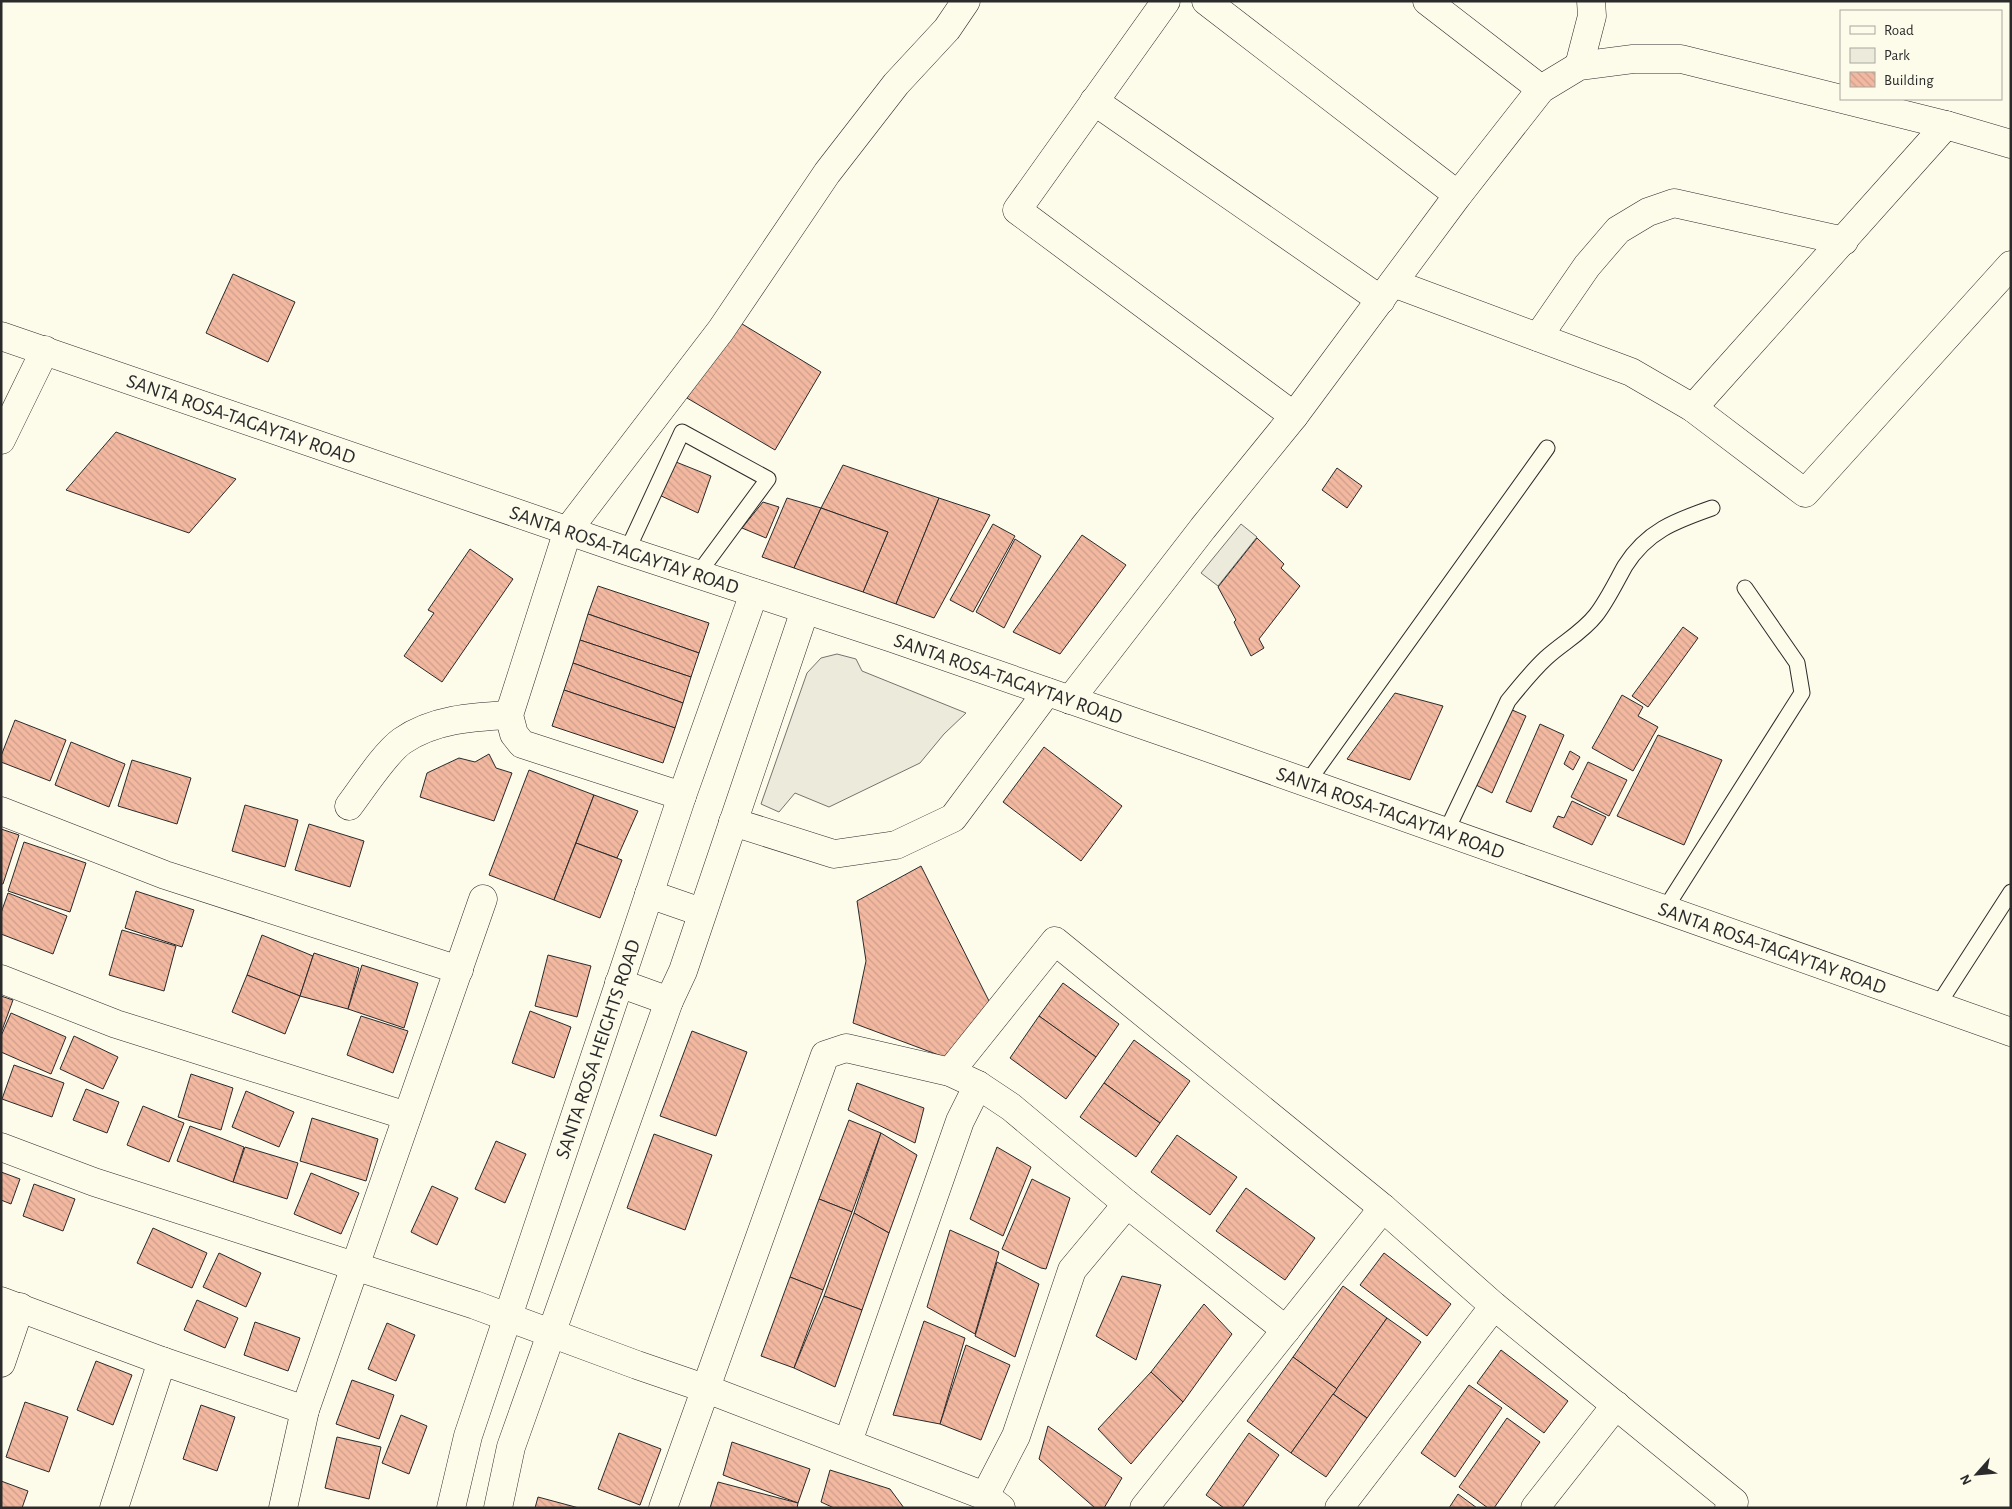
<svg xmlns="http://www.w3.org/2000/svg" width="2012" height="1509" viewBox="0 0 2012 1509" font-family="'Alegreya Sans',sans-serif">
	<defs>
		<pattern id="building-back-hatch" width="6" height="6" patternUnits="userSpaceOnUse" patternTransform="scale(1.25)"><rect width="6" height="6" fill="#f2b8a0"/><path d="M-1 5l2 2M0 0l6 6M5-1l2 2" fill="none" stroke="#d09e8a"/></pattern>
	</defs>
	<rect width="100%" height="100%" fill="#fdfbea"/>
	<polygon fill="#ecebdb" stroke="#74746e" points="837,654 856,659 862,671 966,713 944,734 920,763 829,807 795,793 779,812 761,804 807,673 821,658"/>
	<polygon fill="#eceadb" stroke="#74746e" points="1241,524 1257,537 1218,586 1201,573"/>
	<g fill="url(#building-back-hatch)" stroke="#2b2b2b">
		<polygon points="233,274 295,302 268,362 206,333"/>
		<polygon points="734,319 821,372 775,450 687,398"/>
		<polygon points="116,432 236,479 189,533 66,490"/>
		<polygon points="671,460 711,476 698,513 657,494"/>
		<polygon points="843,465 939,498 896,604 863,592 888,532 821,508"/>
		<polygon points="1337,468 1362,486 1347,508 1322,490"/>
		<polygon points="787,498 821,508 794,568 762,557"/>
		<polygon points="939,498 990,515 934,618 896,604"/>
		<polygon points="763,502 779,507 766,538 742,528"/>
		<polygon points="821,508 888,532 863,592 794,568"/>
		<polygon points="993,524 1015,536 973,612 950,600"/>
		<polygon points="1082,535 1126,565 1060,654 1013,632"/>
		<polygon points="1257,538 1284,564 1281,568 1300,586 1259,639 1264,648 1251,656 1234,622 1236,620 1218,587"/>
		<polygon points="1015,539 1041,556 1004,628 976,612"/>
		<polygon points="470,549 513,579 442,682 404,656 434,613 428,610"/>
		<polygon points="598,586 709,623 699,653 588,614"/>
		<polygon points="588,614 699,653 691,677 580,640"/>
		<polygon points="1683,627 1698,638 1648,707 1632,696"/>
		<polygon points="580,640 691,677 683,703 573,663"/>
		<polygon points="573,663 683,703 675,728 564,690"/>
		<polygon points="564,690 675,728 663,763 552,726"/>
		<polygon points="1395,693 1443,706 1410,780 1347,759"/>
		<polygon points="1622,695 1643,707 1638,716 1658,727 1633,771 1592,748"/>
		<polygon points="1510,709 1526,716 1492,793 1476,785"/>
		<polygon points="15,720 66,740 50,781 1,762 1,756"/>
		<polygon points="1540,724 1564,735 1531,812 1506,802"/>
		<polygon points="1658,735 1722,760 1684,845 1617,816"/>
		<polygon points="71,742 125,764 109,807 55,785"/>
		<polygon points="1044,747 1122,806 1081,861 1003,802"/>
		<polygon points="1570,751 1580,757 1573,770 1564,764"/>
		<polygon points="489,754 496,768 512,773 494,821 420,797 427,773 459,758 475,762"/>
		<polygon points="132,760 191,778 177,824 118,806"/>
		<polygon points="1588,762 1627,780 1609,816 1571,797"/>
		<polygon points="529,770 594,795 554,900 489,875"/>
		<polygon points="594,795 638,811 617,858 576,843"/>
		<polygon points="1572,801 1606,817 1592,845 1553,827 1558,816 1564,818"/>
		<polygon points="245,805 298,820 285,867 232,851"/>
		<polygon points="309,824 364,841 350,887 295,870"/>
		<polygon points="1,829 19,835 3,884 1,884"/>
		<polygon points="24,842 86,863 70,912 8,891"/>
		<polygon points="576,843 622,860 600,918 554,900"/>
		<polygon points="921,866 991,1005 944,1057 853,1023 866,961 857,901"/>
		<polygon points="136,891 194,910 182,947 125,928"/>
		<polygon points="8,893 67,916 53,954 1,934 1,913"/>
		<polygon points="122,930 176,946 164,991 109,975"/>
		<polygon points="262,935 313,956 300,996 247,975"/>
		<polygon points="314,953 359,968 348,1009 300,996"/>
		<polygon points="548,955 591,966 577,1017 535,1006"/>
		<polygon points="362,965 418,983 404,1028 348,1009"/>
		<polygon points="247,975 300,996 285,1034 232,1012"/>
		<polygon points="1063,983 1119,1024 1096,1057 1039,1016"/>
		<polygon points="1,996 13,1000 1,1033"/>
		<polygon points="530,1011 571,1027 554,1078 512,1063"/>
		<polygon points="11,1013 66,1037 51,1074 1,1052 1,1036"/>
		<polygon points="361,1016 408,1031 393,1073 347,1055"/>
		<polygon points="1039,1016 1096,1057 1066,1099 1010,1058"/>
		<polygon points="692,1031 747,1052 716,1136 660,1116"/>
		<polygon points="74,1036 118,1057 103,1089 60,1069"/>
		<polygon points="1134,1040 1190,1081 1160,1123 1104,1083"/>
		<polygon points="14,1065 64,1083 52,1117 2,1099"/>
		<polygon points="191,1074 233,1088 221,1130 178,1117"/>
		<polygon points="857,1083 924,1108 915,1143 848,1110"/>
		<polygon points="1104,1083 1160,1123 1136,1157 1080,1117"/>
		<polygon points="86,1089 119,1102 107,1133 73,1120"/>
		<polygon points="246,1091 294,1112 279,1147 232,1127"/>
		<polygon points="143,1106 184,1123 169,1162 127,1145"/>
		<polygon points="312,1118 378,1139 366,1181 300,1161"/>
		<polygon points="849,1120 881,1133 852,1212 819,1199"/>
		<polygon points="190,1126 244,1147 233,1182 177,1161"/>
		<polygon points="881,1133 917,1155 889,1233 854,1213"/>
		<polygon points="654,1134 712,1155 685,1230 627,1208"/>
		<polygon points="1177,1135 1237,1177 1210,1215 1151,1172"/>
		<polygon points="496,1141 526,1154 505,1203 475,1189"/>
		<polygon points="245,1147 298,1163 287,1199 233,1182"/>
		<polygon points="997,1147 1031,1167 1003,1236 970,1219"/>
		<polygon points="1,1172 20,1179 11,1204 1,1200"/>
		<polygon points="311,1173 359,1193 341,1234 294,1214"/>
		<polygon points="1032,1179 1070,1198 1046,1269 1041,1268 1002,1249"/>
		<polygon points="34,1184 75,1199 63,1231 23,1216"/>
		<polygon points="432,1186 458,1198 437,1245 411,1232"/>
		<polygon points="1246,1188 1315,1238 1285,1280 1216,1231"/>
		<polygon points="819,1199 852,1212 823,1290 790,1277"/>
		<polygon points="854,1213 889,1233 862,1310 824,1296"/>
		<polygon points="153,1228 207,1253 192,1288 137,1263"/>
		<polygon points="950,1230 999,1252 975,1334 927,1307"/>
		<polygon points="219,1253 261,1273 246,1307 203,1287"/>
		<polygon points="1384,1253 1451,1304 1427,1336 1360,1285"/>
		<polygon points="997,1262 1039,1284 1015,1357 975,1336"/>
		<polygon points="1122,1276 1161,1285 1136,1360 1096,1336"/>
		<polygon points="790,1277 823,1290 794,1368 761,1356"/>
		<polygon points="1343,1286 1387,1318 1337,1389 1293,1357"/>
		<polygon points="824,1296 862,1310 835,1387 794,1368"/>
		<polygon points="197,1300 238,1318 225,1348 184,1330"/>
		<polygon points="1204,1304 1232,1334 1183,1402 1151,1372"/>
		<polygon points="1387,1318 1421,1342 1367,1418 1333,1394"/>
		<polygon points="924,1321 965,1338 940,1424 893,1415"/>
		<polygon points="255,1322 300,1338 288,1371 244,1355"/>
		<polygon points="387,1323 415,1335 396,1381 368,1369"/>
		<polygon points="966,1345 1010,1365 981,1440 940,1424"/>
		<polygon points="1501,1350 1568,1401 1544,1433 1477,1383"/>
		<polygon points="1293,1357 1337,1389 1291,1453 1247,1421"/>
		<polygon points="96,1361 132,1375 113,1425 77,1410"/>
		<polygon points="1151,1372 1183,1402 1131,1464 1098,1429"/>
		<polygon points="352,1380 394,1395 379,1439 336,1424"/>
		<polygon points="1469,1385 1502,1408 1455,1477 1421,1453"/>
		<polygon points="1333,1394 1367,1418 1326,1477 1291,1453"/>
		<polygon points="25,1402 68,1417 49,1472 6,1457"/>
		<polygon points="201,1405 235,1417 217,1471 183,1459"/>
		<polygon points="401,1415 427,1426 409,1474 382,1463"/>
		<polygon points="1507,1418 1540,1442 1494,1508 1488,1508 1459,1487"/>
		<polygon points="1048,1426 1122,1478 1104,1508 1095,1508 1039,1459"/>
		<polygon points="619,1433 661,1449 640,1505 598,1489"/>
		<polygon points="1249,1433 1279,1455 1242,1508 1224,1508 1206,1495"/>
		<polygon points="337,1437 381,1447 369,1499 325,1488"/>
		<polygon points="732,1442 810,1469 798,1503 723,1475"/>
		<polygon points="830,1470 890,1489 904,1508 834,1508 821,1502"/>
		<polygon points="1,1481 28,1491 22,1508 1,1508"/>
		<polygon points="718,1482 798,1503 797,1508 710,1508"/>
		<polygon points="1458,1494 1477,1508 1449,1508"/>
		<polygon points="538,1497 579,1508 535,1508"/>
	</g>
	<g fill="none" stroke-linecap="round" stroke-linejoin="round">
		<g stroke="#2b2b2b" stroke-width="17">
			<g id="lane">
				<polyline points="627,551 682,432 768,479 698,574"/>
				<polyline points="1307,783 1547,448"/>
				<path d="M1446,832L1508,701C1520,686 1532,671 1546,658C1562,643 1582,633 1596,615C1607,601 1616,582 1625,566C1647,531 1675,521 1712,508"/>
				<polyline points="1665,909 1802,693 1797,663 1745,588"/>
				<polyline points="1938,1005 2011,892"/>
			</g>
		</g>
		<g stroke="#2b2b2b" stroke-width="29">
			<g id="street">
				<polyline points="1166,1 1017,210 1294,416"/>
				<polyline points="1206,1 1458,195"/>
				<polyline points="1427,1 1541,89"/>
				<polyline points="1579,66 1592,16 1591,1"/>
				<polyline points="1094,101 1381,300"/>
				<polyline points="1393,283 1631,372 1693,408 1805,493 2011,265"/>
				<polyline points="1538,337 1587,266 1618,230 1648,212 1674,203 1844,241"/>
				<polyline points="1693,408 1946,125"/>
				<polyline points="1070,700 1203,528 1294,416 1458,195 1541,89 1579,66 1633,59 1681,59 1946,125 2011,144"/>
				<polyline points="682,796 522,744 514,734 509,715 568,530 721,330 827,173 896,84 947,29 966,1"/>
				<path d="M349,806C362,789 385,753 402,741C434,719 473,717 509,715"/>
				<polyline points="1,811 165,875 459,970"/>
				<polyline points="733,822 834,854 896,845 953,818 1047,692"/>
				<polyline points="649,894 701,912"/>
				<polyline points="1,979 116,1024 407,1116"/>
				<polyline points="619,983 669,1001"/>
				<polyline points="950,1072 1055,941 1383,1208 1494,1306 1734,1502 1729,1508"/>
				<polyline points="1,1147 94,1182 475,1305 637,1365 704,1388 985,1496 1001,1508"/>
				<polyline points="1,1301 162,1361 305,1410"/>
				<polyline points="1,1363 20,1307"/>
				<polyline points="848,1442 960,1121 978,1085"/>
				<polyline points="985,1496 1016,1436 1072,1270 1127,1204"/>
				<polyline points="114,1508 162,1361"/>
				<polyline points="283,1508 305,1410 483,899"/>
				<path id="s1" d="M451,1508L468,1436L682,796L754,593"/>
				<polyline points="498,1508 511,1447 669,1001 683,971 805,610"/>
				<polyline points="663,1508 825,1055 846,1048 950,1072 978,1085 1011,1107 1127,1204 1286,1330"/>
				<polyline points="1144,1508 1383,1208"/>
				<polyline points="1339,1508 1494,1306"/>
				<polyline points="1535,1508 1616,1405"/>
			</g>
		</g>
		<g stroke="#2b2b2b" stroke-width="29">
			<polyline id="secondary" points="1,440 45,350"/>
		</g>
		<g stroke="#2b2b2b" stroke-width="29">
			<g id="primary">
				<path id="s2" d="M1,336L627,551L892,638L1195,743L2011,1032"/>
			</g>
		</g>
		<use href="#lane" stroke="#fdfbea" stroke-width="15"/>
		<use href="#street" stroke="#fdfbea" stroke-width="28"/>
		<use href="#secondary" stroke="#fdfbea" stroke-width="28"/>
		<use href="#primary" stroke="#fdfbea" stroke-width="28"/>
	</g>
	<g text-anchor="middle" stroke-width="4" stroke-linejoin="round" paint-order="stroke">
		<g font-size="20" fill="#2b2b2b" stroke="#fdfbea">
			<text dy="7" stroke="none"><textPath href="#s2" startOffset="254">SANTA ROSA-TAGAYTAY ROAD</textPath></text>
			<text dy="7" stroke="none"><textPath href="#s2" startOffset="659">SANTA ROSA-TAGAYTAY ROAD</textPath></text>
			<text dy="7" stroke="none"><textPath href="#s2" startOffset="1064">SANTA ROSA-TAGAYTAY ROAD</textPath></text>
			<text dy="7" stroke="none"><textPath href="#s2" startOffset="1469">SANTA ROSA-TAGAYTAY ROAD</textPath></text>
			<text dy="7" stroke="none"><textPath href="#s2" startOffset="1874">SANTA ROSA-TAGAYTAY ROAD</textPath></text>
			<text dy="7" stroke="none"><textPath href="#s1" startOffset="482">SANTA ROSA HEIGHTS ROAD</textPath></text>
		</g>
	</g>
	<rect width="2012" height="1509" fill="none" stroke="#2b2b2b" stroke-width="5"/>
	<rect x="1840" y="10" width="162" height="90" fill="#fdfbea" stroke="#a9a89e"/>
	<rect x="1850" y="26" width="25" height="8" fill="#fdfbea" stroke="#a9a89e"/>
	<text x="1884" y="35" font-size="15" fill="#2b2b2b">Road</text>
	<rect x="1850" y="48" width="25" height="15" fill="#ecebdb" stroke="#a9a89e"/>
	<text x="1884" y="60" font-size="15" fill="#2b2b2b">Park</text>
	<rect x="1850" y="72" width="25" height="15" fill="url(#building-back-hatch)" stroke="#a9a89e"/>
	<text x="1884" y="85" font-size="15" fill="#2b2b2b">Building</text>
	<g transform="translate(1977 1474) rotate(243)" stroke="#fdfbea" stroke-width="4" paint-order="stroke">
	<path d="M0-4L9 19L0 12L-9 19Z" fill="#2b2b2b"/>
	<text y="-8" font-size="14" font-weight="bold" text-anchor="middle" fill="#2b2b2b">N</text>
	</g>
</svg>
